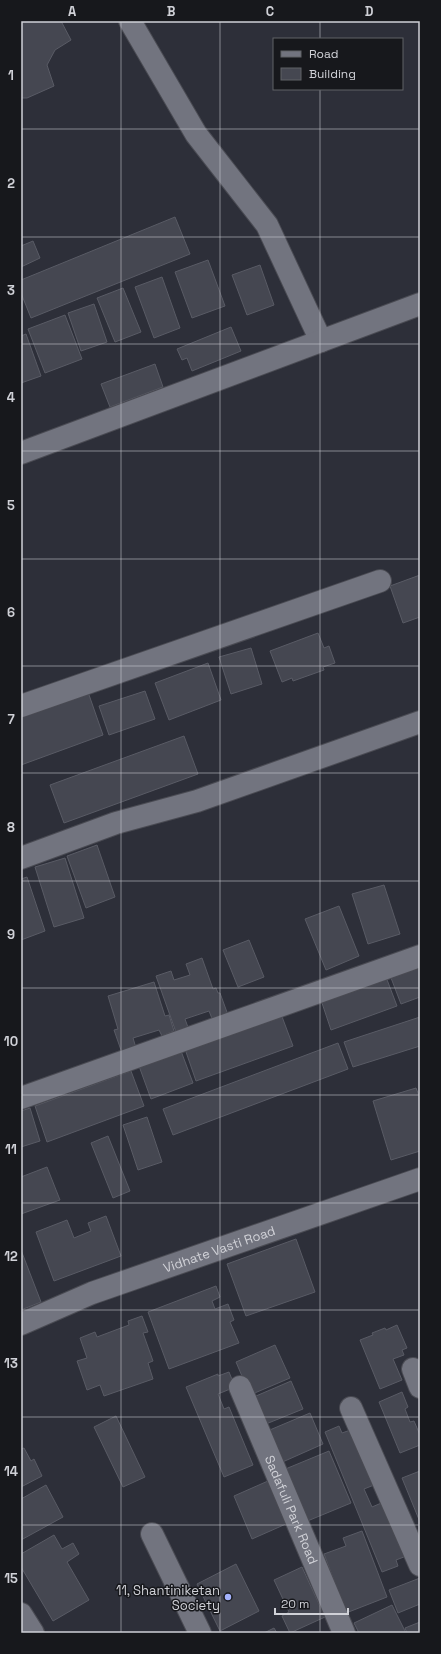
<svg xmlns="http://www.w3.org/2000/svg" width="441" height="1654" viewBox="0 0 441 1654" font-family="'Space Grotesk',sans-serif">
	<rect width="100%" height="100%" fill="#2d2f39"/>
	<g fill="#454751" stroke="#595b65">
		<polygon points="21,21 61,21 71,40 55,50 47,65 54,86 27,98 21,98"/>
		<polygon points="175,217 190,254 31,318 21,293 21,280"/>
		<polygon points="33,241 40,258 21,267 21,246"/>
		<polygon points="208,260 225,306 192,318 175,272"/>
		<polygon points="260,265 274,305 247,315 232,275"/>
		<polygon points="162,277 180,328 154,338 135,287"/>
		<polygon points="123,288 141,332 115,342 97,298"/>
		<polygon points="94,304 107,342 81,351 68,313"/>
		<polygon points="65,315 82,359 45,373 28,329"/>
		<polygon points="231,327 241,351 192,371 187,358 182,360 177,349"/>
		<polygon points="26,334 41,376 21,383 21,336"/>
		<polygon points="155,364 163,387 110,407 101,384"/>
		<polygon points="420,575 420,617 403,623 390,586"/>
		<polygon points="318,633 324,648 329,646 335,663 323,667 324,670 293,681 292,678 282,682 270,651"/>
		<polygon points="251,648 262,684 231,694 219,657"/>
		<polygon points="208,663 221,700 169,720 155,683"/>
		<polygon points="145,691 155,719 109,735 99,706"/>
		<polygon points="88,692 103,735 21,765 21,715"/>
		<polygon points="184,736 198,774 64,823 50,785"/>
		<polygon points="97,845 115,897 86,908 67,856"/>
		<polygon points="65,858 84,918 54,927 35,867"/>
		<polygon points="27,877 45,931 21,940 21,879"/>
		<polygon points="384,885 400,934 368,944 352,894"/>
		<polygon points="339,906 359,956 326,970 305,919"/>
		<polygon points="249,940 264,977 238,987 223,950"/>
		<polygon points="202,958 213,989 216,988 218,993 220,993 228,1015 213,1021 209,1011 185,1019 189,1030 177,1035 156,976 171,971 174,980 190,975 186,964"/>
		<polygon points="420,958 420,997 401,1004 388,970"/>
		<polygon points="386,977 397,1006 331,1030 321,1000"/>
		<polygon points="154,982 165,1016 169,1015 174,1031 162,1036 159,1030 133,1038 136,1048 122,1053 114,1030 118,1029 108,996"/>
		<polygon points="281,1014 293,1046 196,1081 185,1049"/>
		<polygon points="420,1017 420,1046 353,1067 344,1042"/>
		<polygon points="338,1043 348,1069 173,1135 163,1109"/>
		<polygon points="181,1051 193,1083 151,1099 139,1066"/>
		<polygon points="131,1071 144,1106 47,1142 35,1106"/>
		<polygon points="416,1088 420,1098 420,1151 391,1160 373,1101"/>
		<polygon points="30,1108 40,1141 21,1147 21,1111"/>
		<polygon points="147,1117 162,1162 138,1170 123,1125"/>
		<polygon points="108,1136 130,1191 113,1198 91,1143"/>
		<polygon points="47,1167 60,1200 21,1214 21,1177"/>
		<polygon points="106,1216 121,1256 54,1281 36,1232 67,1220 74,1238 91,1231 88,1223"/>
		<polygon points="296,1239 315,1292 246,1316 227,1264"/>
		<polygon points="21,1250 41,1302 21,1310"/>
		<polygon points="216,1286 220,1297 212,1301 215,1309 228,1304 234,1320 230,1322 239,1343 169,1369 148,1312"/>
		<polygon points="142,1316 148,1332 143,1333 153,1361 148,1363 153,1379 104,1396 100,1385 87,1390 77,1361 87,1358 80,1338 95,1332 97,1337 129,1325 128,1321"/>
		<polygon points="397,1325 407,1348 402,1350 404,1355 393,1359 402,1380 380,1389 360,1340 373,1335 372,1333 385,1328 386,1330"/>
		<polygon points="275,1345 290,1378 250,1395 236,1362"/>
		<polygon points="229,1372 235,1387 218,1394 224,1409 229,1407 253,1465 224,1477 186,1387 218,1374 218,1376"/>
		<polygon points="291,1381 303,1409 261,1426 249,1399"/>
		<polygon points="402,1392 408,1407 405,1409 410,1422 414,1421 420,1435 420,1445 400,1453 379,1402"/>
		<polygon points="310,1413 323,1444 278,1464 265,1432"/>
		<polygon points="116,1416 145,1477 123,1487 94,1427"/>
		<polygon points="339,1426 342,1433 356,1428 379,1483 364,1489 372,1507 386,1501 409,1555 396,1560 398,1566 382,1572 325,1432"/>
		<polygon points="24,1448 31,1461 34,1459 42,1476 21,1487 21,1449"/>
		<polygon points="329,1451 351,1503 305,1522 283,1470"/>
		<polygon points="420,1471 420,1522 402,1478"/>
		<polygon points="268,1481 286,1524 252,1539 234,1496"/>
		<polygon points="46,1485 63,1517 21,1540 21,1499"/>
		<polygon points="362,1531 387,1597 346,1613 324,1554 346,1546 343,1538"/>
		<polygon points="54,1535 62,1549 73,1543 79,1554 67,1562 89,1600 53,1621 21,1567 21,1554"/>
		<polygon points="236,1564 259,1611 220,1631 197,1584"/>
		<polygon points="302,1567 325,1617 290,1633 282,1616 289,1612 274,1580"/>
		<polygon points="420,1578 420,1604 398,1613 389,1590"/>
		<polygon points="392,1605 406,1633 359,1633 354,1623"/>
		<polygon points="420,1622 420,1633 407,1633 405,1628"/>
		<polygon points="274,1628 277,1633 264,1633"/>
	</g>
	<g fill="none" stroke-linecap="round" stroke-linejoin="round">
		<g stroke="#4a4b53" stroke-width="24">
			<g id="minor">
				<polyline points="130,21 196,134 267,225 321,341"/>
				<polyline points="21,453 420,304"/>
				<polyline points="21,706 380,581"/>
				<polyline points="21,858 116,823 197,801 420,722"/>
				<polyline points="21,1098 420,956"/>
				<path id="s1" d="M21,1324L92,1293L420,1179"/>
				<polyline points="413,1369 420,1387"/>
				<path id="s2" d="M240,1387L344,1633"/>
				<polyline points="351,1408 420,1565"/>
				<polyline points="152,1534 200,1633"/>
				<polyline points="21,1614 33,1633"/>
			</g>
		</g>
		<use href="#minor" stroke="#72747f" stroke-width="22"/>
	</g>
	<path fill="none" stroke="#d0d1d7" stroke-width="1" stroke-opacity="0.55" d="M121,21V1633M220,21V1633M320,21V39M320,89V1633M21,129H420M21,237H420M21,344H420M21,451H420M21,559H420M21,666H420M21,773H420M21,881H420M21,988H420M21,1095H420M21,1203H420M21,1310H420M21,1417H420M21,1525H420"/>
	<circle fill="#a4b2fc" stroke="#17181c" stroke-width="1.5" cx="228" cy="1597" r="4"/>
	<g text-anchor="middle" stroke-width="3" stroke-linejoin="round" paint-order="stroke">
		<g font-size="13" fill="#d0d1d7" stroke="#17181c">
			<text dy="5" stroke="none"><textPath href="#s1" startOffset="212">Vidhate Vasti Road</textPath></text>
			<text dy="5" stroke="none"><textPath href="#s2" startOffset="133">Sadafuli Park Road</textPath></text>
		</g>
		<g font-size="13" fill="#d0d1d7" stroke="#17181c" text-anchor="end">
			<text x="220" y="1595">11, Shantiniketan<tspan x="220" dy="15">Society</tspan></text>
		</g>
	</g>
	<rect width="441" height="1654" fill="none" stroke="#17181c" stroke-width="44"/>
	<rect x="273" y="38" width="130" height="52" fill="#17181c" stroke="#616267"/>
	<rect x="281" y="51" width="20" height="6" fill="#72747f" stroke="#616267"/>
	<text x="309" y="58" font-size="12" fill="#d0d1d7">Road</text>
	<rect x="281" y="68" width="20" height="12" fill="#454751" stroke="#616267"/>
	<text x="309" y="78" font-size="12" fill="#d0d1d7">Building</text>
	<path d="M275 1608v6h73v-6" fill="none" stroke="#d0d1d7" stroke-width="2"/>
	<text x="281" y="1608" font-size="12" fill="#d0d1d7" stroke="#17181c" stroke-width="3" paint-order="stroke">20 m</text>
	<rect x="22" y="22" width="397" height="1610" fill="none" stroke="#d0d1d7" stroke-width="1.5"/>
	<g font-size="13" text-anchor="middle" font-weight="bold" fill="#d0d1d7">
		<text x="72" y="16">A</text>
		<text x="171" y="16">B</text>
		<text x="270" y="16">C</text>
		<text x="369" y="16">D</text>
		<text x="11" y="80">1</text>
		<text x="11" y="188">2</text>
		<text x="11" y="295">3</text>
		<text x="11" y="402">4</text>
		<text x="11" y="510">5</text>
		<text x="11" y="617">6</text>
		<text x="11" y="724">7</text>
		<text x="11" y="832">8</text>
		<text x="11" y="939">9</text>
		<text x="11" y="1046">10</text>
		<text x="11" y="1154">11</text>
		<text x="11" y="1261">12</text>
		<text x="11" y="1368">13</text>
		<text x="11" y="1476">14</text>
		<text x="11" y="1583">15</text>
	</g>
</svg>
